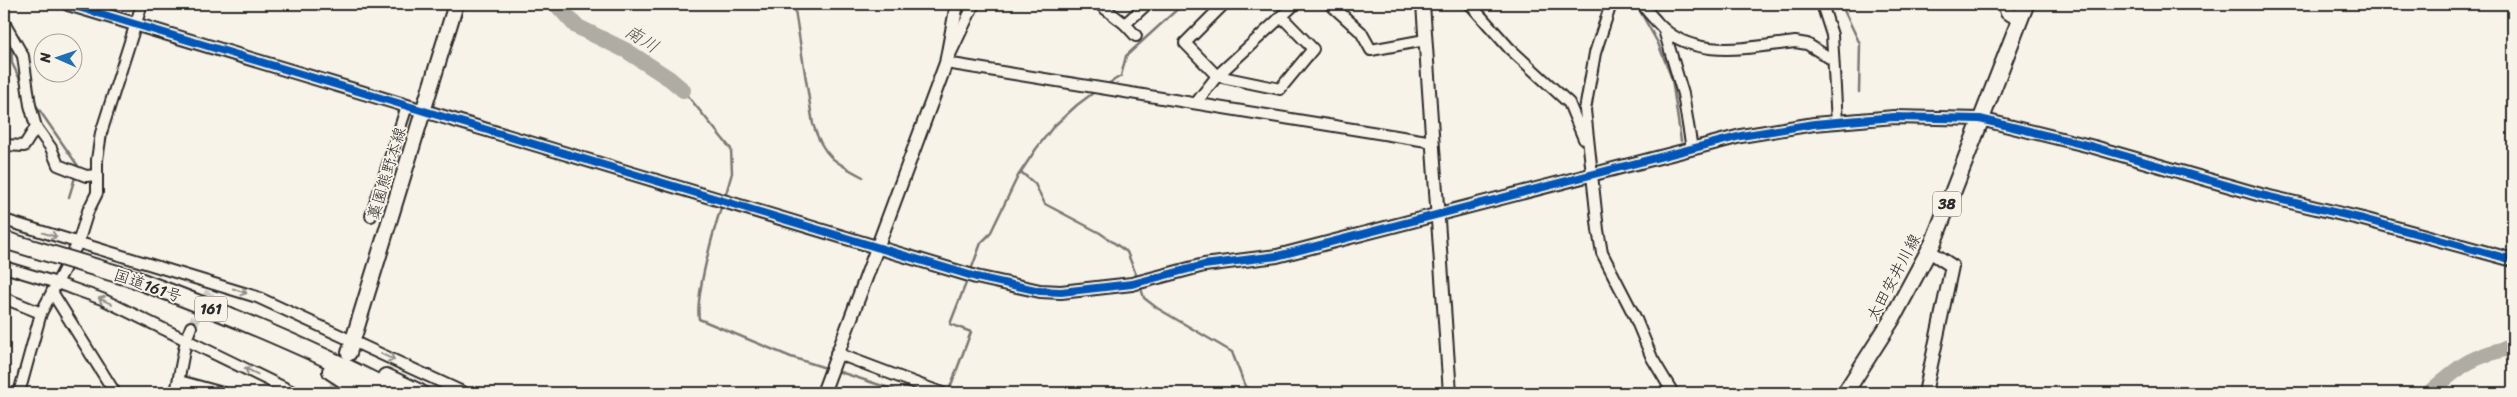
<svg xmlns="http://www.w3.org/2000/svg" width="2517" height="397" viewBox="0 0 2517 397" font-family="Sriracha,'Klee One',sans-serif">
	<rect width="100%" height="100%" fill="#f7f3e8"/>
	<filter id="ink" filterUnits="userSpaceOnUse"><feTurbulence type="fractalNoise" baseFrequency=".02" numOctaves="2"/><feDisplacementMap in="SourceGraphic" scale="10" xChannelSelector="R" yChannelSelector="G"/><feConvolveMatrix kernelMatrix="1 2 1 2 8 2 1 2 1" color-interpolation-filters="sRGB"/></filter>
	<g filter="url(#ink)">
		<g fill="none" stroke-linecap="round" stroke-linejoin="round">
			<g stroke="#7a7874" stroke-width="2.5">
				<path d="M794,4L813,124C823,156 834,162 863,177"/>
				<polyline points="1636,4 1658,43 1672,79 1681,141"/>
				<polyline points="1841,4 1860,44 1859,92"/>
				<polyline points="4,15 11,22 11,27"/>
				<polyline points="11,42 12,63 23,86"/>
				<polyline points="1106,85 1121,76 1126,56 1183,4"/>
				<polyline points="683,90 731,149 732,173 725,197"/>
				<polyline points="33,101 78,166 77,169"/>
				<polyline points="1021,172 1035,184 1045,204 1100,233 1127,252 1137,277"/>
				<polyline points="69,197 76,174"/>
				<path d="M722,205C714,228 695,297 699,319L791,357L829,369"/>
				<polyline points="971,270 981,243 990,234 1018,176 1036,149 1053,127 1077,105 1097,90"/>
				<polyline points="1140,285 1144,298 1157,308 1232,352 1245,386 1253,393"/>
				<polyline points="837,371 904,393"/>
				<polyline points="948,393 971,332 950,324 968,278"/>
			</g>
			<g stroke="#afaca4" stroke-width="16">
				<polyline points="556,4 576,26 627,51 670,79 683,90"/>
				<path d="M2429,393C2462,364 2470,357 2513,347"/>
			</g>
			<polyline stroke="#cecbc2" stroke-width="10" stroke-dasharray="10 5" stroke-linecap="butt" points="191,327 210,292"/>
			<polyline stroke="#cecbc2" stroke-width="14" stroke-dasharray="14 7" stroke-linecap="butt" points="334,393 343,368"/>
			<g stroke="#2b2b2b" stroke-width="14">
				<g id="minor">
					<polyline points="974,4 946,63 1433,142"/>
					<polyline points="1099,4 1125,24 1147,4"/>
					<polyline points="1224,4 1185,43 1217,76 1280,89 1313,49 1281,16"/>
					<polyline points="1330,4 1361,32 1371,50 1425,40"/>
					<polyline points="1470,4 1509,48 1569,103 1584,139"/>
					<polyline points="1611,4 1595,53 1585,110 1598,230 1602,253 1635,317 1652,358 1673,393"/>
					<path d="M1643,4C1646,11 1652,16 1657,22C1692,62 1749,47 1795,42L1807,44L1833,60"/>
					<polyline points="1822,4 1832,35 1837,123"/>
					<polyline points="4,23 23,56 30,105 36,127 51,148 58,165 86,176 97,175"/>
					<polyline points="1125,24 1136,36"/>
					<polyline points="1664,30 1683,94 1692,149"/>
					<polyline points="1196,103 1217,76 1295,4"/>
					<polyline points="4,145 24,146 36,127"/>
					<polyline points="371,216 407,106"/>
					<polyline points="4,220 257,297 465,393"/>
					<polyline points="4,267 57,283 102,299 295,393"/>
					<polyline points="52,292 115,393"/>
					<polyline points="4,298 41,313"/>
					<polyline points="836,353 942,393"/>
					<polyline points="179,381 223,393"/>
					<polyline points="19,393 41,313 78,243 88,211 97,193 97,160 101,133 142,4"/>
					<polyline points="176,393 186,340 191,327"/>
				</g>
			</g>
			<g stroke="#2b2b2b" stroke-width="16">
				<g id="tertiary">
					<polyline points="68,4 976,277 1040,291 1061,292 1132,284 1204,265 1277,256 1741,136 1814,124 1894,117 1980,119 2094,147 2261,195 2363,219 2513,260"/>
					<polyline points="1423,4 1450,393"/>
					<polyline points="2004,4 2007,13 2020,19"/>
					<polyline points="823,393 946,63 957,4"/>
					<polyline points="1925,393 1952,266 1928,250"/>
				</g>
			</g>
			<g stroke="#2b2b2b" stroke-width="18">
				<polyline id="secondary" points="349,353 456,4"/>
			</g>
			<g stroke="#2b2b2b" stroke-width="19">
				<polyline id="primary" points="1845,393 1891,321 1933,243 2026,4"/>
			</g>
			<g stroke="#2b2b2b" stroke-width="20">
				<g id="trunk">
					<path d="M134,279C223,312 313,349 397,393"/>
					<polyline points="331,371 365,393"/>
					<polyline points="386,377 420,393"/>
				</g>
			</g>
			<use href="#minor" stroke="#f7f3e8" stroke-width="10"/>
			<use href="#tertiary" stroke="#f7f3e8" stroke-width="12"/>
			<use href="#secondary" stroke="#f7f3e8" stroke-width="14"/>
			<use href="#primary" stroke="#f7f3e8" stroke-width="15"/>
			<use href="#trunk" stroke="#f7f3e8" stroke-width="16"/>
			<g stroke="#2b2b2b" stroke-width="20" stroke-linecap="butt">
				<polyline id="trunk-bridge" points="4,240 134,279"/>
			</g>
			<use href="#trunk-bridge" stroke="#f7f3e8" stroke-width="16"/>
			<g stroke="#f7f3e8" stroke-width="11">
				<polyline id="cycleway" points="68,4 976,277 1040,291 1061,292 1132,284 1204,265 1277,256 1741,136 1814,124 1894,117 1980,119 2094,147 2261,195 2363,219 2513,260"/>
			</g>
			<use href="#cycleway" stroke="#0057b8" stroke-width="8"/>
		</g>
		<defs><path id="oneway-shaft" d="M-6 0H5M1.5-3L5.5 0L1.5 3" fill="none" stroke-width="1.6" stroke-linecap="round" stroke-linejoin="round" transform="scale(1.25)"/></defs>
		<g stroke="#918f8a">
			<use href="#oneway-shaft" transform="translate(50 235) rotate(17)"/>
			<use href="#oneway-shaft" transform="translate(240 291) rotate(19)"/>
			<use href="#oneway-shaft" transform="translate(105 301) rotate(-156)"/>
			<use href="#oneway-shaft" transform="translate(388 357) rotate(25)"/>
			<use href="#oneway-shaft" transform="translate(251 371) rotate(-154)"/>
		</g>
	</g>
	<g text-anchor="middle" stroke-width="4" stroke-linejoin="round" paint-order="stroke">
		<g fill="#f7f3e8" stroke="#686764" stroke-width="1">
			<rect x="1933" y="191.5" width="28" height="25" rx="4"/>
			<rect x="195" y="296.5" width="32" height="25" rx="4"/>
		</g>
		<g font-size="15" font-weight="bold" fill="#2b2b2b">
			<text x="1947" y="209">38</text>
			<text x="211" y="314">161</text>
		</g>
		<g font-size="16" fill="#2b2b2b" stroke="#f7f3e8">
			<text transform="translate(386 173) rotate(-73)" y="6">藁園熊野本線</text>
			<text transform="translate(1893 277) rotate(-62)" y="6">太田安井川線</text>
			<text transform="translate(148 285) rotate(19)" y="6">国道161号</text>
		</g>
		<g font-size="18" font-style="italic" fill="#53524f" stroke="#f7f3e8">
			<text transform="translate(642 39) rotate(32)" y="6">南川</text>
		</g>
	</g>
	<rect width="2517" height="397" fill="none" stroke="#f7f3e8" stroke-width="20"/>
	<rect x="10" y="10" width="2497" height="377" fill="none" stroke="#2b2b2b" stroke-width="2" filter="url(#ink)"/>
	<g transform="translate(58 58) rotate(272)"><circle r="24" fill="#f7f3e8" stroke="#a5a39c"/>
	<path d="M0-4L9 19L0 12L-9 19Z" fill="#1f6fb2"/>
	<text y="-8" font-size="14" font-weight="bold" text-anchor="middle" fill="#2b2b2b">N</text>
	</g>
</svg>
